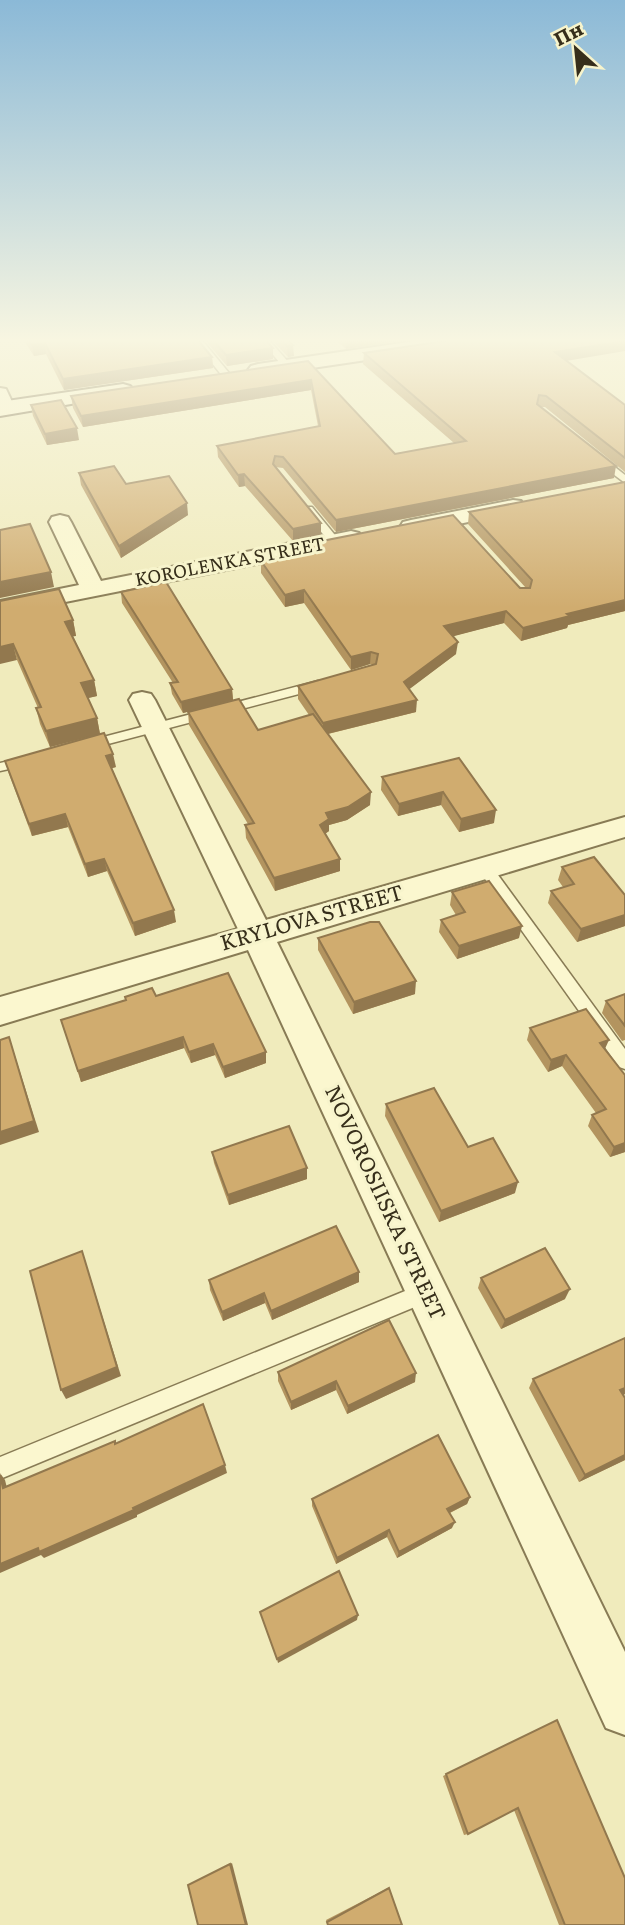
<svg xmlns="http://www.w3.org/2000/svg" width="625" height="1925" viewBox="0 0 625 1925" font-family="Literata,serif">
	<rect width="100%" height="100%" fill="#f0ebbc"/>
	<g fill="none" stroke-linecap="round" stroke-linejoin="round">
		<g stroke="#887b55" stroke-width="3">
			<g id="lane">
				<polygon points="193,339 201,339 229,373 229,377 223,377"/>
				<polygon points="260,339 268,339 290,364 290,368 284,368"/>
				<polygon points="596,457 602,457 625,475 625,483 596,461"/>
				<polygon points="304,507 312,507 339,540 339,544 331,544 304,511"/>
				<polygon points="318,681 322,682 322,688 89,749 82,745 84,742"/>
				<polygon points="27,757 32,758 32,764 0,771 0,763"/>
				<polygon points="485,863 490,864 625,1049 625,1069 619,1067 480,872 478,868"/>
				<polygon points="427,1282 434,1285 437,1292 434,1299 0,1479 0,1457"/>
			</g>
		</g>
		<g stroke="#887b55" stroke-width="4">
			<g id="street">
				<polygon points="0,388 6,389 15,408 13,412 0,412"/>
				<polygon points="513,500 521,501 524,506 521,511 411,534 403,532 400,527 403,522 411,520"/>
				<polygon points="60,515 68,517 71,522 101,581 351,531 359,533 362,538 359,543 351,545 0,615 0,601 79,585 49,522 52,517"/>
				<polygon points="142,692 151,694 155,700 266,920 625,817 625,837 277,942 625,1652 625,1735 606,1728 248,950 0,1025 0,997 238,929 129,700 133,694"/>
			</g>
		</g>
		<g stroke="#6a5b38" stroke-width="4">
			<g id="secondary">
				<polygon points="429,339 478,339 468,345 258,376 251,374 248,370 251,366 258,364"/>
				<polygon points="123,384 130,386 134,390 130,394 0,416 0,402"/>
			</g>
		</g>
		<use href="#lane" fill="#fbf7cf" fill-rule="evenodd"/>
		<use href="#street" fill="#fbf7cf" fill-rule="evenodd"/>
		<use href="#secondary" fill="#fbf7cf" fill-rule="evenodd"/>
	</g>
	<g fill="#b3945f">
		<polygon points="23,339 197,339 212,357 213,368 64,390 46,354 34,356"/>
		<polygon points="204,339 265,339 273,348 273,359 227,366"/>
		<polygon points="271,339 287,339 294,356 288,357"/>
		<polygon points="335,339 413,339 346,349"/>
		<polygon points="364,353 567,361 625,405 625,472 545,407 541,407 614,478 336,532 283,468 275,467 321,535 293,541 245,486 239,487 218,457 217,446 318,426 311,390 83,427 73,408 71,396 308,361 395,454 454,443 363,364"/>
		<polygon points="31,405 79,440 47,445 33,416"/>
		<polygon points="79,473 126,484 188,515 121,558 81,485"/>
		<polygon points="625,482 625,611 568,625 567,628 521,641 504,623 453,636 456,654 409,689 416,712 328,734 370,805 347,820 329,825 329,831 325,834 340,871 275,891 246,838 245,825 248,824 189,725 188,712 258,730 309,715 298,699 298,686 373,665 370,664 351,670 304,603 285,607 261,573 261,561 307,551 307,544 526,588 468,524 469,512"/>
		<polygon points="121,592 232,689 233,700 183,713 172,694 170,683 173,683 122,603"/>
		<polygon points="0,601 73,620 76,636 73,636 94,680 97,696 88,698 97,718 100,734 50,747 40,724 36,708 38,708 17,660"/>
		<polygon points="459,758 494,823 459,832 441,805 398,816 381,790 382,777"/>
		<polygon points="5,761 116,767 112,768 176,922 135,936 107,871 88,877 68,827 32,836 9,774"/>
		<polygon points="562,867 625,895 625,926 577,942 548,903 551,891 563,887 558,880"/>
		<polygon points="452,892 519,938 457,959 439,932 441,920 456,915 450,905"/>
		<polygon points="318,938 415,994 353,1014 318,950"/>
		<polygon points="625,994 625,1040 622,1041 602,1013 606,1001"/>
		<polygon points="156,996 266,1063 225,1078 215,1055 191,1063 184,1048 81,1082 61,1020"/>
		<polygon points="530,1028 605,1049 625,1075 625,1152 610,1157 588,1126 592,1115 596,1113 562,1066 548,1072 527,1040"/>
		<polygon points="386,1104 515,1193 439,1222 385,1116"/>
		<polygon points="212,1152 307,1168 307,1179 229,1205 214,1163"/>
		<polygon points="359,1272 359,1282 272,1320 265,1303 223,1321 210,1290 209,1280"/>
		<polygon points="481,1278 565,1299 501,1329 478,1288"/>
		<polygon points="625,1338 625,1394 623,1395 625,1398 625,1460 579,1482 529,1388 533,1379"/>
		<polygon points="278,1372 415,1382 347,1414 336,1390 291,1410 278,1381"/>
		<polygon points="470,1497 467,1504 450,1513 452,1528 397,1558 387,1537 336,1564 312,1506 312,1499"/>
		<polygon points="557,1720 625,1925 559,1925 514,1810 468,1834 464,1835 443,1776"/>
		<polygon points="388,1888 389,1888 328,1925 326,1920"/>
	</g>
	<g fill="#92784e">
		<polygon points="347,339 413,339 346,349"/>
		<polygon points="625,341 625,351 554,363 555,352"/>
		<polygon points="45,343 46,354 34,356 32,345"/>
		<polygon points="293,345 294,356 288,357 287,346"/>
		<polygon points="273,348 273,359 227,366 226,355"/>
		<polygon points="212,357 213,368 64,390 63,379"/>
		<polygon points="311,380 311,390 83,427 81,416"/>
		<polygon points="77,428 79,440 47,445 45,434"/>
		<polygon points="616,466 614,478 336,532 336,520"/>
		<polygon points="244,474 245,486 239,487 238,475"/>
		<polygon points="187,503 188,515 121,558 119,546"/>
		<polygon points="321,523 321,535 293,541 293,529"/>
		<polygon points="51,572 54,587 0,598 0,582"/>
		<polygon points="304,590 304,603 285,607 285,595"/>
		<polygon points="625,600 625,611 568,625 567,628 521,641 523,628 567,614"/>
		<polygon points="506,611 504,623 443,639 444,626"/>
		<polygon points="73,620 76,636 69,637 65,622"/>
		<polygon points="458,642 456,654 403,694 404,682"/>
		<polygon points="13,644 17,660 0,664 0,647"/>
		<polygon points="371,652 370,664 351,670 351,657"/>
		<polygon points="94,680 97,696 84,699 81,683"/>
		<polygon points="232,689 233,700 183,713 181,702"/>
		<polygon points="417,700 416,712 323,735 323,723"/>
		<polygon points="97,718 100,734 50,747 46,731"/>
		<polygon points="113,754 116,767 109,769 106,756"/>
		<polygon points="371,792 370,805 347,820 329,825 329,831 320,837 320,825 326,813"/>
		<polygon points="443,792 441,805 398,816 399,804"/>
		<polygon points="496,810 494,823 459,832 461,819"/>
		<polygon points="65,814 68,827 32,836 29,824"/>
		<polygon points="104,859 107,871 88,877 85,864"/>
		<polygon points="340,859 340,871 275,891 274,878"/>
		<polygon points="174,910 176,922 135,936 133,923"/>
		<polygon points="625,915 625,926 577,942 581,929"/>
		<polygon points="522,926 519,938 457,959 459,946"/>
		<polygon points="416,981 415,994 353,1014 354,1002"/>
		<polygon points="9,1037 39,1132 0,1145 0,1132"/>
		<polygon points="183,1037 184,1048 81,1082 78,1071"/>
		<polygon points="609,1040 604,1051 600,1043"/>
		<polygon points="213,1044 215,1055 191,1063 189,1052"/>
		<polygon points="266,1052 266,1063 225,1078 223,1067"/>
		<polygon points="566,1055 562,1066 548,1072 551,1060"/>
		<polygon points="625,1143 625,1152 610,1157 614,1147"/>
		<polygon points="307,1168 307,1179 229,1205 228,1195"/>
		<polygon points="518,1182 515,1193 439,1222 441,1211"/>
		<polygon points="82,1251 121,1376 66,1399 61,1390"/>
		<polygon points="359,1272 359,1282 272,1320 271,1311"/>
		<polygon points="570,1289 565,1299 501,1329 505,1320"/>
		<polygon points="264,1293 265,1303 223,1321 222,1312"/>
		<polygon points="416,1373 415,1382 347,1414 348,1406"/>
		<polygon points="336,1381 336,1390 291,1410 291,1402"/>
		<polygon points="625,1388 625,1394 614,1399 620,1390"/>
		<polygon points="625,1455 625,1460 579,1482 585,1475"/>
		<polygon points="225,1465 227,1473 137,1515 137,1517 44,1558 41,1555 0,1573 0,1564 133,1508"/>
		<polygon points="0,1473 5,1480 9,1496 3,1488"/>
		<polygon points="470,1497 467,1504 445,1515 447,1509"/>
		<polygon points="455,1522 452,1528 397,1558 399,1552"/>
		<polygon points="389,1530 387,1537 336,1564 337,1558"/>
		<polygon points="358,1615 357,1620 278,1663 277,1659"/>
		<polygon points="232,1863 248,1925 246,1925 230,1864"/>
	</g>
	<g fill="#d0ac6f" stroke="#92784e" stroke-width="2">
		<polygon points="28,339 197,339 212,357 63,379 45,343 32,345"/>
		<polygon points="212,339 265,339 273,348 226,355"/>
		<polygon points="281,339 287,339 293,345 287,346"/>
		<polygon points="458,339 625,339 625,341 555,352 625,405 625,458 546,396 539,395 537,404 616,466 336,520 283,457 275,456 273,464 321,523 293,529 244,474 238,475 217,446 320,426 311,380 81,416 71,396 308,361 395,454 466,441 364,353"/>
		<polygon points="61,400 77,428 45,434 31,405"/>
		<polygon points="114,466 126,484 169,476 187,503 119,546 79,473"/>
		<polygon points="625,482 625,600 567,614 570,616 523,628 506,611 444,626 458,642 404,682 417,700 323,723 298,686 376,664 378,654 371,652 351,657 304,590 285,595 261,561 312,550 307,544 453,515 520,588 530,588 532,580 469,512"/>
		<polygon points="30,524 51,572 0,582 0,530"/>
		<polygon points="166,582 232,689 181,702 170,683 178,682 121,592"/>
		<polygon points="59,589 73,620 65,622 94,680 81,683 97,718 46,731 36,708 41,707 13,644 0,647 0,601"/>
		<polygon points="239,699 258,730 313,714 371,792 348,807 326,813 329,819 320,825 340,859 274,878 245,825 254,823 188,712"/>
		<polygon points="104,733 113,754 106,756 174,910 133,923 104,859 85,864 65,814 29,824 5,761"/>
		<polygon points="459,758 496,810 461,819 443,792 399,804 382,777"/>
		<polygon points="594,857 625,895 625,915 581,929 551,891 574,884 562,867"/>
		<polygon points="489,881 522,926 459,946 441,920 465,912 452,892"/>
		<polygon points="370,922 379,922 416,981 354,1002 318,938"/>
		<polygon points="228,973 266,1052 223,1067 213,1044 189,1052 183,1037 78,1071 61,1020 126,1000 125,997 152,988 156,996"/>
		<polygon points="625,994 625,1026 606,1001"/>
		<polygon points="586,1009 609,1040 600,1043 625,1075 625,1143 614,1147 592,1115 606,1109 566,1055 551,1060 530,1028"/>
		<polygon points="9,1037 34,1121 0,1132 0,1040"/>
		<polygon points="434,1088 468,1147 493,1138 518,1182 441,1211 386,1104"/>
		<polygon points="289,1126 307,1168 228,1195 212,1152"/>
		<polygon points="336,1226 359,1272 271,1311 264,1293 222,1312 209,1280"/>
		<polygon points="545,1248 570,1289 505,1320 481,1278"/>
		<polygon points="82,1251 117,1367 61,1390 30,1271"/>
		<polygon points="389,1320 416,1373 348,1406 336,1381 291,1402 278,1372"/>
		<polygon points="625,1338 625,1388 620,1390 625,1398 625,1455 585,1475 533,1379"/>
		<polygon points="203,1404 225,1465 133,1508 134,1510 39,1552 38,1548 0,1564 0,1475 3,1488 115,1441 115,1444"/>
		<polygon points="438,1435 470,1497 447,1509 455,1522 399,1552 389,1530 337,1558 312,1499"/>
		<polygon points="339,1571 358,1615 277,1659 260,1612"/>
		<polygon points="557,1720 625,1878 625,1925 565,1925 518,1808 468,1834 446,1774"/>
		<polygon points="230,1864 246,1925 198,1925 188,1885"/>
		<polygon points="389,1888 402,1925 328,1925 327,1922"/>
	</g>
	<linearGradient id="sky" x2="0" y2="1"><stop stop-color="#8bb9d7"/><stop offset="0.56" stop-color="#f8f6e1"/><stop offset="1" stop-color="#f8f6e1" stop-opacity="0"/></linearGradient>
	<rect width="625" height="608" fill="url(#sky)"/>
	<g text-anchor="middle" stroke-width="6" stroke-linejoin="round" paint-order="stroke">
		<g font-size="18" fill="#362e1a" stroke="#f7f4cc">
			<text transform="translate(230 562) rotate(-11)" y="6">KOROLENKA STREET</text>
		</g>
		<g font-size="21" fill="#362e1a" stroke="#f7f4cc">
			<text transform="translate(312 918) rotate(-16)" y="7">KRYLOVA STREET</text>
			<text transform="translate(385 1203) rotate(65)" y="7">NOVOROSIISKA STREET</text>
		</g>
	</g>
	<g transform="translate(576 49) rotate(333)" stroke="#f7f4cc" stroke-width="5" paint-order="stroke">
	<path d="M0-5L12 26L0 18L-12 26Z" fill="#362e1a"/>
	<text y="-10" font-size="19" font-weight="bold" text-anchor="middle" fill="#362e1a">Пн</text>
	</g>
</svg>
